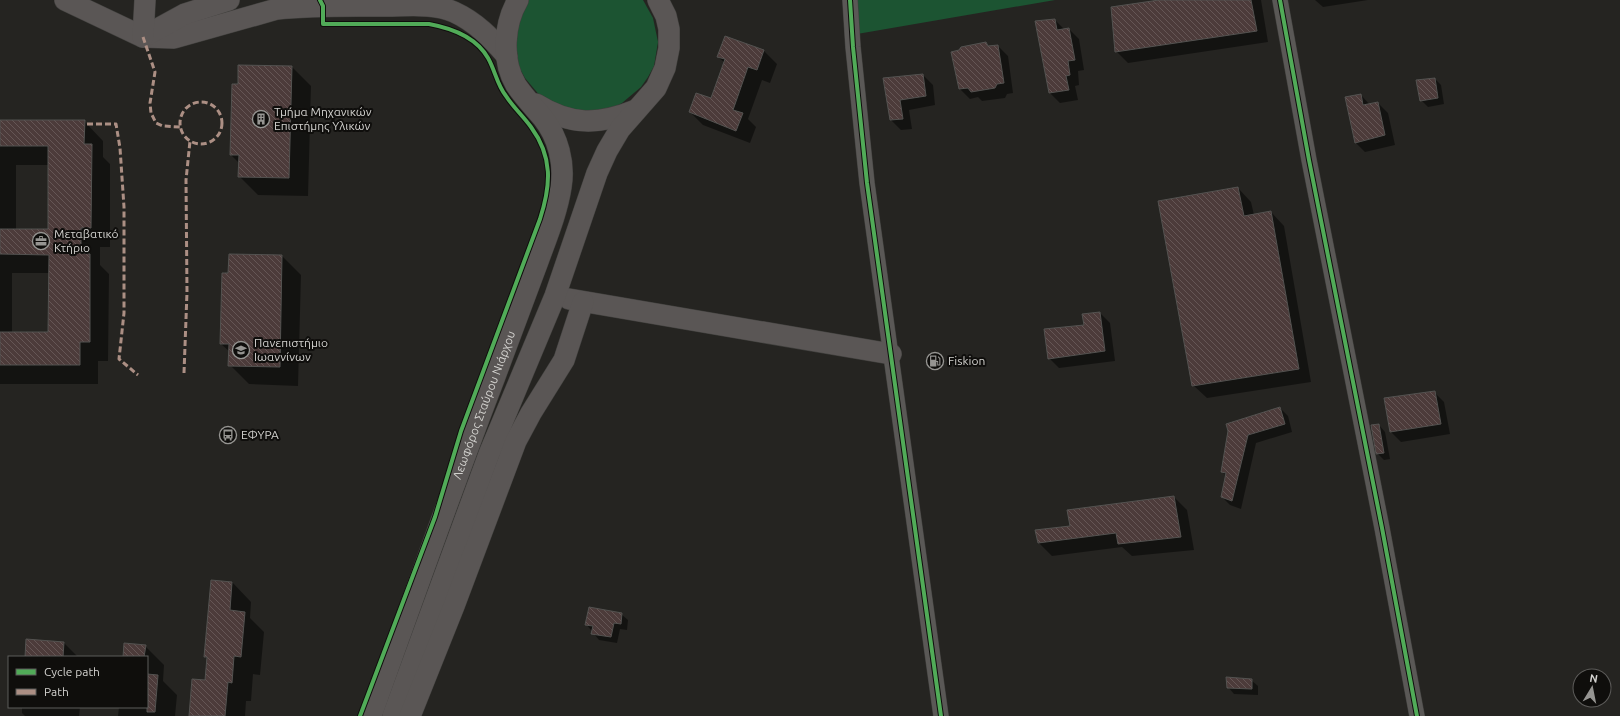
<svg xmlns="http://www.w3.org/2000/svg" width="1620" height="716" viewBox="0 0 1620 716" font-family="Ubuntu,sans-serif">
	<defs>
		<pattern id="building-back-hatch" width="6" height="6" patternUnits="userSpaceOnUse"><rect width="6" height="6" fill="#4c3b3a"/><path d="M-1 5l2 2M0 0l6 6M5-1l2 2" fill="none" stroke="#655655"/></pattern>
	</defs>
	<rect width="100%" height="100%" fill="#252421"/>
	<g fill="#1c5432">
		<polygon points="529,0 643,0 653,18 658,42 654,66 648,77 641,87 622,103 611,109 574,112 541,97 525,78 519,67 516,55 516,30 524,7"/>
		<polygon points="855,0 1055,0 857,34"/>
	</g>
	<g fill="#0007" fill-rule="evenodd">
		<polygon points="1165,0 1261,0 1268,42 1128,63 1116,51"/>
		<polygon points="1315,0 1368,0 1323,7"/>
		<polygon points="1055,20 1065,30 1069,29 1079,39 1084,70 1078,71 1079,85 1075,86 1078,100 1060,103 1050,93"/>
		<polygon points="726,38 764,51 777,64 770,83 762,80 748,119 756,127 750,143 703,125 690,112 711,99 725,63 718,57"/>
		<polygon points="986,43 989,47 998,46 1008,56 1013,93 1007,94 1005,98 982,101 978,97 970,99 960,89 953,53"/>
		<polygon points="292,67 311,86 308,196 258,195 239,176 239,163 231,155 239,85"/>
		<polygon points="923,75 933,85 935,105 909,110 912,129 901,130 891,120 884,79"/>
		<polygon points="1435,79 1441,85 1444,104 1428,107 1421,100"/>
		<polygon points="1361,95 1370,105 1378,103 1388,113 1395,145 1365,152 1355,142"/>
		<path d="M0,121H84L103,141V157L110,164V247H100V265L109,274L108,361H98V384H0ZM16,165H49V230H16ZM12,273H50L49,333H12Z"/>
		<polygon points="1238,188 1251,202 1254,215 1271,212 1284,226 1311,382 1207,398 1193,385"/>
		<polygon points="230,255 282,256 301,275 298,386 249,384 230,365 230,352 221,344 229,274"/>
		<polygon points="1100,313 1110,323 1115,361 1059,368 1049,358"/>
		<polygon points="1434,392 1444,402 1450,434 1401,442 1391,432"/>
		<polygon points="1280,408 1288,416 1292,432 1256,443 1241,509 1230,505 1222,497 1227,476 1222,472 1229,431"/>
		<polygon points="1379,425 1385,432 1390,459 1384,460 1377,453"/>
		<polygon points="1174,497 1187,510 1194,550 1132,556 1122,547 1052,556 1039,543 1037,530 1071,527"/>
		<polygon points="232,582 251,602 250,618 264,632 260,675 253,674 251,701 246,701 245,716 190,716 206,681 208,660 205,657"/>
		<polygon points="621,614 628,620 627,630 620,629 617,643 599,640 586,624"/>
		<polygon points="64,643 78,657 26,657"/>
		<polygon points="145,646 164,665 163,681 177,695 175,716 118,716 119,707 147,707 147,657 124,657"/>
		<polygon points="1251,680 1258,686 1258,695 1234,694 1228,687"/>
		<polygon points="22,707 80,707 79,716 25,716 22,713"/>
	</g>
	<g fill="url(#building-back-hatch)" stroke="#535250">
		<polygon points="1159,0 1251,0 1257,31 1115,52 1111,7"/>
		<polygon points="1055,19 1057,30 1069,28 1075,60 1068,61 1070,75 1066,76 1069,90 1049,93 1035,21"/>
		<polygon points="725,36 764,50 757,70 748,67 733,110 743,113 736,131 689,112 696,93 711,98 725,59 717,57"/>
		<polygon points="986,42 988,46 998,45 1004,83 997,84 995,88 971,92 968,88 959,89 951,52 959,50 961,47"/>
		<polygon points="238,65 292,66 289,178 238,177 239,155 230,155 232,84 238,84"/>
		<polygon points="923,74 926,96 900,100 903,119 890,120 883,78"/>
		<polygon points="1435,78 1438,98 1420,101 1416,80"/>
		<polygon points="1361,94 1363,105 1378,102 1385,135 1355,143 1345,97"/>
		<polygon points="0,120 85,120 84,144 92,144 91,228 81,228 81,253 90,254 90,342 80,342 80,365 0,365 0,332 48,332 49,255 0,254 0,229 48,229 48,146 0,146"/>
		<polygon points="1238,187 1244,216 1271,211 1299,369 1192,386 1158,201"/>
		<polygon points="229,254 282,255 280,367 228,366 229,344 220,344 222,273 228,273"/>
		<polygon points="1100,312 1105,351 1048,359 1044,329 1084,325 1082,314"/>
		<polygon points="1435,391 1441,424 1390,432 1384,398"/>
		<polygon points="1280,407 1285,424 1248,435 1232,501 1221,497 1226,473 1221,472 1228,431 1226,424"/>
		<polygon points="1379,424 1384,453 1376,454 1371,425"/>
		<polygon points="1174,496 1181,537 1118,544 1116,533 1038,543 1035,530 1070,526 1067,510"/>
		<polygon points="211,580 232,582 230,610 245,612 241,657 234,656 232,683 228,682 225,716 189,716 192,679 205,680 207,657 204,657"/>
		<polygon points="589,607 622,613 621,624 614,623 611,637 591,634 593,626 585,625"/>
		<polygon points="26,639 64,642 63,657 25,657"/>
		<polygon points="124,643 146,645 144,657 123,657"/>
		<polygon points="147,674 158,675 155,712 147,712"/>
		<polygon points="1226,677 1252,679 1252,689 1227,688"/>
	</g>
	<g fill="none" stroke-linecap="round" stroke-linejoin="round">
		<g stroke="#41403e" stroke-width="16">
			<g id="street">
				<polyline points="850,0 853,47 867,183 941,716"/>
				<polyline points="1280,0 1309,160 1382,528 1417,716"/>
			</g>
		</g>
		<g stroke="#41403e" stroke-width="22">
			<g id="secondary">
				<path d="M65,0L143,37L174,38L277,9C314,5 350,6 387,6C408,6 434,3 454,12C476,22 491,38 507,56"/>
				<polyline points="143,37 185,14 229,0"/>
				<polyline points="143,37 145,0"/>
				<path d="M536,104C571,126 599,125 636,110"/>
				<polyline points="569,299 891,354"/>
				<path id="s1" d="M371,716C411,604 451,491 494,379C508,341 523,302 537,264C546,239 557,213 561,187C565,163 558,137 543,118C534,107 524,97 516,85C501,60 504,24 518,0"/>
				<polyline points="393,716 489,454 555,296 597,173 607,151 620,129 656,88 665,68 669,48 669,29 666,16 658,0"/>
				<polyline points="410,716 454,606 516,441 531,413 564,360 583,302"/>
			</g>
		</g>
		<use href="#street" stroke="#5a5856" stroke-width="15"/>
		<use href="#secondary" stroke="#5a5655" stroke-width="21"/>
		<g stroke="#ac8f84" stroke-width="3" stroke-dasharray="6 3" stroke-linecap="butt">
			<polyline points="143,37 155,72 150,103 151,113 156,123 163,126 180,127"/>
			<circle cx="201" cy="123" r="21"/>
			<polyline points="87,124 116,124 120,148 124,207 124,313 119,359 138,375"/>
			<polyline points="184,373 187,292 186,180 190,141"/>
		</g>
		<g stroke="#0f0e0c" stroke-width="6">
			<g id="cycleway">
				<path d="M320,0L323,6V24H429C451,28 476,37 488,58C495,70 497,85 506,96C513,107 523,116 531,127C553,157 551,185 540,219L461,431L435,517L360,716"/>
				<polyline points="850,0 853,47 867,183 941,716"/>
				<polyline points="1280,0 1309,160 1382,528 1417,716"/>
			</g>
		</g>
		<use href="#cycleway" stroke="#51ab58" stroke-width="4"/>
	</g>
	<defs>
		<g id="building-ring" transform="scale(0.9)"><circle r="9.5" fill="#0f0e0c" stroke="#969592" stroke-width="1.5"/><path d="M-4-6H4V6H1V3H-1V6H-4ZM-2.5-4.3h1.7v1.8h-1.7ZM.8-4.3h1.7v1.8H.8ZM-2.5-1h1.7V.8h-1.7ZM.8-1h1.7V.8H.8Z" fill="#969592"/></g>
		<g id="office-ring" transform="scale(0.9)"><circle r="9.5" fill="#0f0e0c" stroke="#969592" stroke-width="1.5"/><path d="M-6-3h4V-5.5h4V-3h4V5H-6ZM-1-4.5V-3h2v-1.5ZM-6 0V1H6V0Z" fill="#969592"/></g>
		<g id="university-ring" transform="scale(0.9)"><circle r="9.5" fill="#0f0e0c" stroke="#969592" stroke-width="1.5"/><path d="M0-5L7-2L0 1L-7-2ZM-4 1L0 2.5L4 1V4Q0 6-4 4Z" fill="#969592"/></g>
		<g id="fuel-ring" transform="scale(0.9)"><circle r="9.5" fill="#0f0e0c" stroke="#969592" stroke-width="1.5"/><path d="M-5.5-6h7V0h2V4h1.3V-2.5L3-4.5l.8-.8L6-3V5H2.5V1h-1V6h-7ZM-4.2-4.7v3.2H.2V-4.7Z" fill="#969592"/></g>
		<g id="bus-ring" transform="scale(0.9)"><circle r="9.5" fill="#0f0e0c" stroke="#969592" stroke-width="1.5"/><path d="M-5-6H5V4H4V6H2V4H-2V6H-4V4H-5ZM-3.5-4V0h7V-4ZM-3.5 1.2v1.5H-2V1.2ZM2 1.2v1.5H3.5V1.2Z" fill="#969592"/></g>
	</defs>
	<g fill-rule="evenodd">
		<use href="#building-ring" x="261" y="119"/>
		<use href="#office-ring" x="41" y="241"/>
		<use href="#university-ring" x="241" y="350"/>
		<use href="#fuel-ring" x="935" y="361"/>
		<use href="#bus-ring" x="228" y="435"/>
	</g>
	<g text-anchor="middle" stroke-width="4" stroke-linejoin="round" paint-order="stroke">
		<g font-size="12" fill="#d3d2cf" stroke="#0f0e0c" text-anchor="start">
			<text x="274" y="116">Τμήμα Μηχανικών<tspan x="274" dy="14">Επιστήμης Υλικών</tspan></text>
			<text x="54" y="238">Μεταβατικό<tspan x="54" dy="14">Κτήριο</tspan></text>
			<text x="254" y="347">Πανεπιστήμιο<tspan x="254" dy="14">Ιωαννίνων</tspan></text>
			<text x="948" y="365">Fiskion</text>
			<text x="241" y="439">ΕΦΥΡΑ</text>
		</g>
		<g font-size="12" fill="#d3d2cf" stroke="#0f0e0c">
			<text dy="4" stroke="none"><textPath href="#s1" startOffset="331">Λεωφόρος Σταύρου Νιάρχου</textPath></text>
		</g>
	</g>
	<rect x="8" y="656" width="140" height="52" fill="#0f0e0c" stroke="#5d5c5a"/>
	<rect x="16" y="669" width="20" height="6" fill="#51ab58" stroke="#5d5c5a"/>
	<text x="44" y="676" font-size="12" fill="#d3d2cf">Cycle path</text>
	<rect x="16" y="689" width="20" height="6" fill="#ac8f84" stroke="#5d5c5a"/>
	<text x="44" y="696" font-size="12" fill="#d3d2cf">Path</text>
	<g transform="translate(1592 688) rotate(10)"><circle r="19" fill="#0f0e0c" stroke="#5d5c5a"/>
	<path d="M0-3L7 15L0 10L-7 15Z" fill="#969592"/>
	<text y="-6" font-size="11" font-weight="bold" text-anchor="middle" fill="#d3d2cf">N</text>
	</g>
</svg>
